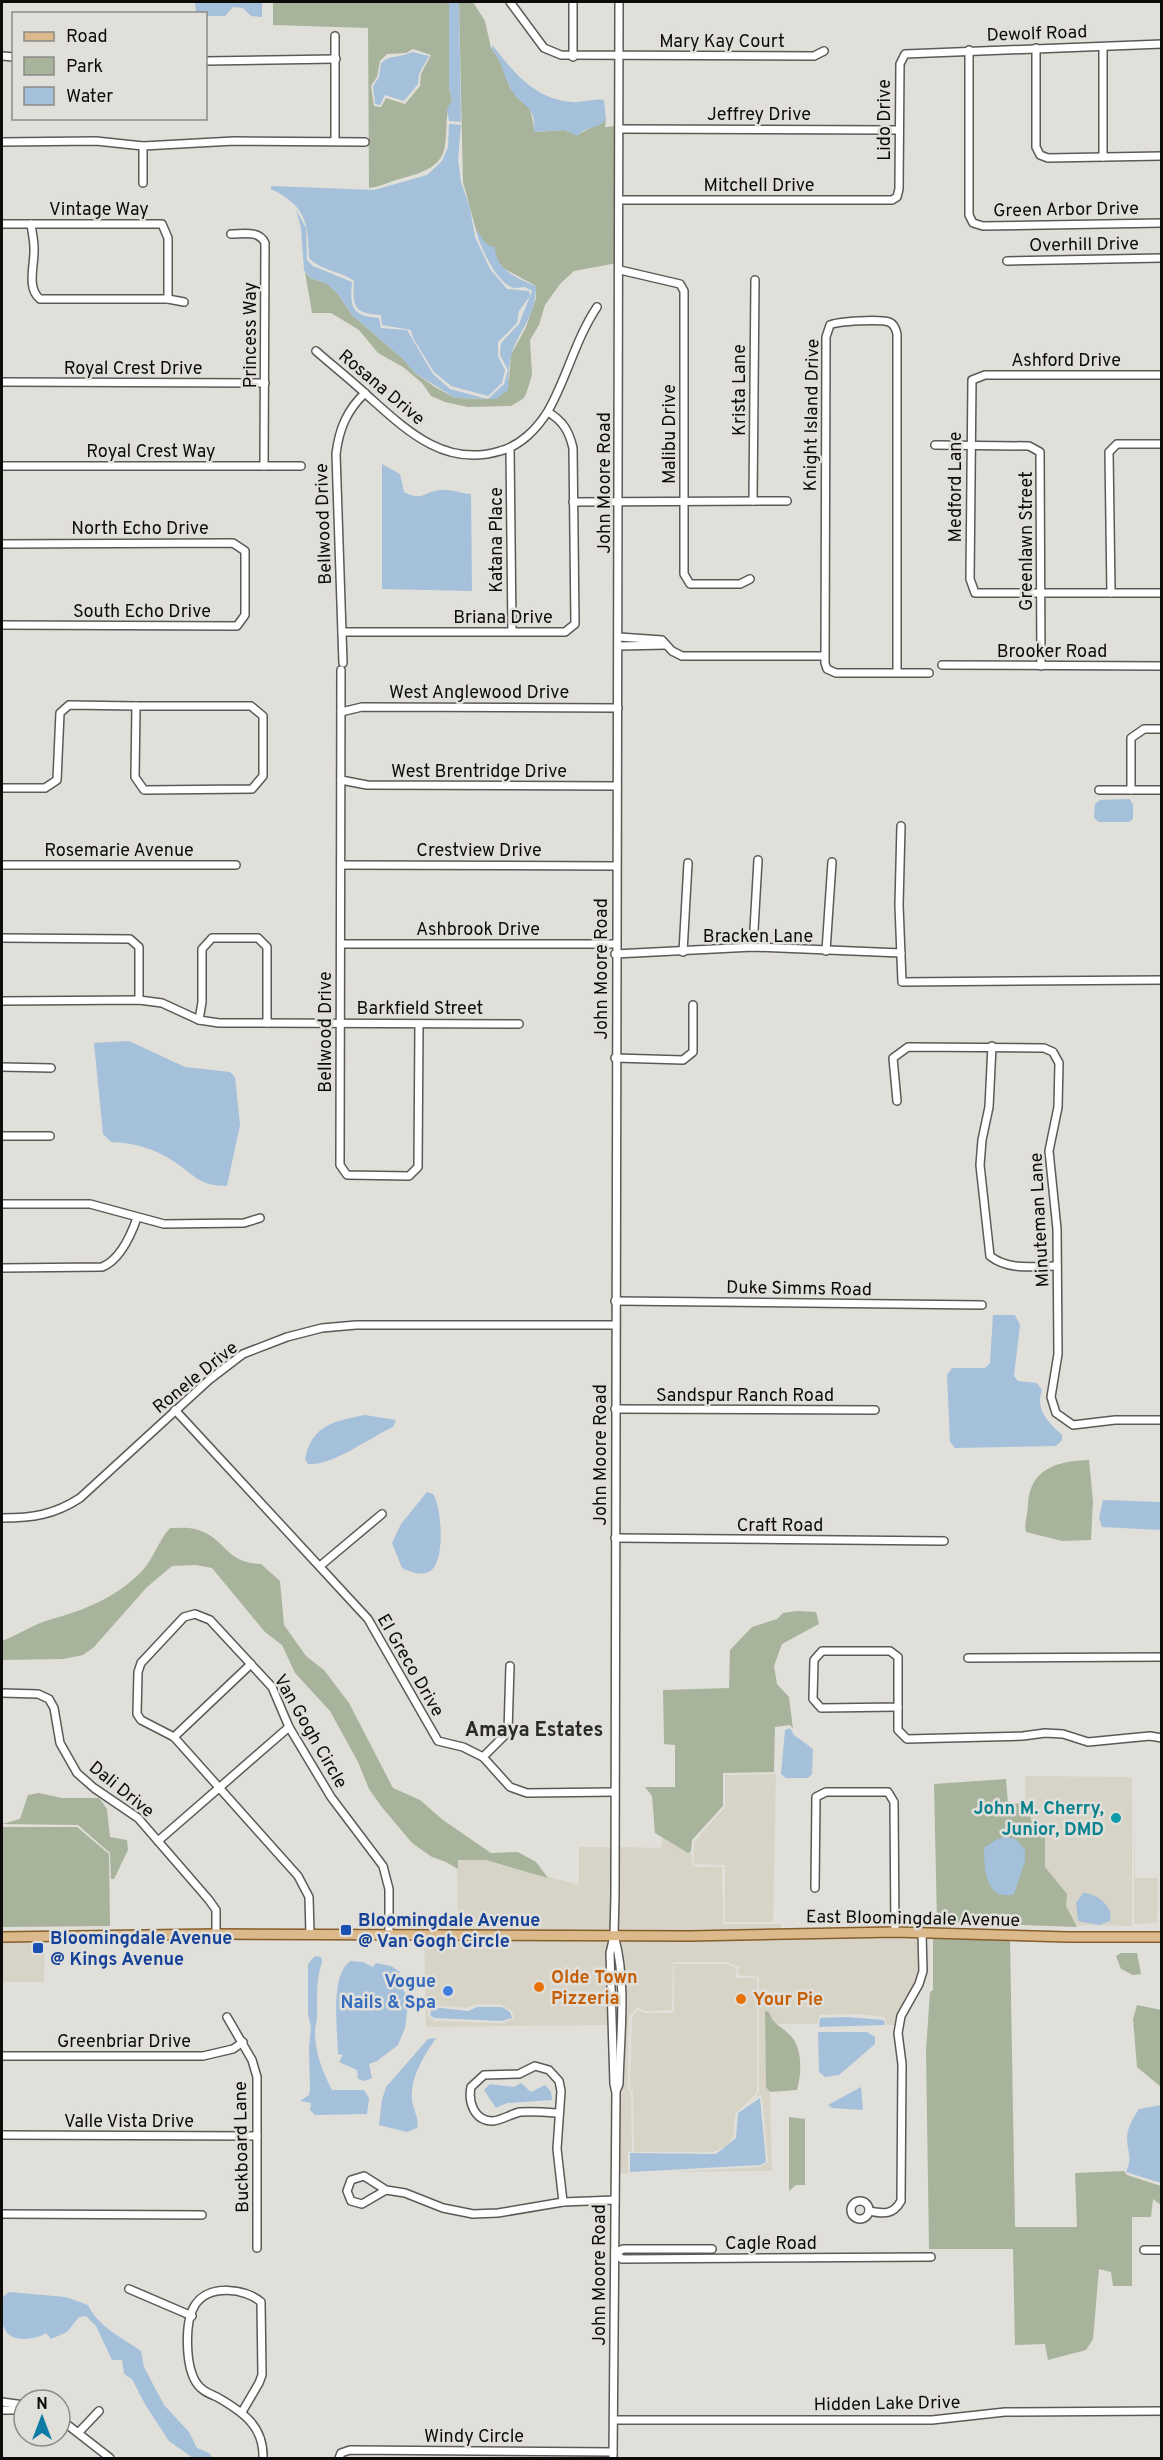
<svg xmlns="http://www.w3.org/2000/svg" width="1163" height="2460" viewBox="0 0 1163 2460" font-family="Overpass,sans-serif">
	<rect width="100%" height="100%" fill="#e1dfda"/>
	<g fill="#d7d4c7" fill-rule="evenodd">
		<polygon points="776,1774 773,1922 725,1922 725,1865 694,1864 694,1842 725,1807 725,1775"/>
		<polygon points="1025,1776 1132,1777 1132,1926 1027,1924"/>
		<polygon points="1134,1804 1135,1878 1158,1878 1157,1923 1134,1924"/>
		<polygon points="663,1838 688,1853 691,1851 693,1867 722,1867 723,1924 781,1924 781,1931 617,1933 618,1847 661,1848"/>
		<polygon points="579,1847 612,1847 612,1933 458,1933 457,1860 486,1860 579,1885"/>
		<polygon points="920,1936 920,1971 897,2025 887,2025 885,2017 859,2014 820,2015 817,2024 776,2024 765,2012 766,2086 770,2092 772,2171 666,2172 760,2167 768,2162 762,2097 759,2095 753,2100 759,2092 759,1977 738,1975 739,1967 728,1962 673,1962 672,2010 644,2011 638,2007 629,2016 628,2089 631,2092 632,2151 628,2152 628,2173 618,2173 622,1954 618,1939"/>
		<path d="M424,1938L611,1939L610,2025L426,2027ZM477,2004L502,2005L512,2011L514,2018L502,2023L434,2021L428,2016V2009L432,2005L467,2008Z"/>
		<polygon points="2,1940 45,1940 44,1982 2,1982"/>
		<polygon points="674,1964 728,1964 737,1969 735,1978 757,1978 757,2093 735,2114 733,2137 726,2146 713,2152 634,2152 633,2090 630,2090 632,2016 638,2010 644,2013 674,2013"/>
	</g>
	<g fill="#a8b39b" fill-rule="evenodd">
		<path d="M273,2H449L451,10L449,89L452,100C444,114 448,128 445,145C442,170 416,174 396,180C386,183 380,187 369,188L368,28L273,25ZM413,49L431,55L421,74L420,86L405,104L386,98L381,107L374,106L371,86L377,77L380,61L387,54L406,53Z"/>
		<polygon points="459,2 473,2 485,21 491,48 500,61 510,88 530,108 535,132 564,130 577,135 606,120 605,127 617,126 617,263 574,271 560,284 545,305 539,325 530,340 532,375 527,391 524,398 511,406 468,407 445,402 431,396 422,383 403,367 378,353 359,330 331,313 312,313 305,272 310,278 326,283 337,293 352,315 403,359 415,373 435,387 455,398 496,399 509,379 511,355 526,327 536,298 536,286 503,268 484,243 476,230 463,182"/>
		<path d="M1089,1460L1093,1501L1091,1540L1062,1541L1026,1532C1024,1522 1028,1514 1028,1504C1030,1468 1058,1461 1089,1460Z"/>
		<path d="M170,1528C178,1528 187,1527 195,1529C225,1536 225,1564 261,1564L280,1581L284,1625L306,1656L324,1670L349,1703L393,1788L420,1800L443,1820L491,1853L518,1852L536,1862L548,1878L486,1860H458V1869L446,1862L432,1857L412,1843L381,1806L369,1789L358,1762L330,1711L295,1673L282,1645L265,1632L212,1568L196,1565L172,1566L147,1587L94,1647L83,1655L63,1659L2,1660V1641C18,1635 32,1625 49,1620C84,1610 116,1598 142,1571C154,1558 158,1541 170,1528Z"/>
		<polygon points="797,1611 816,1612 819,1624 782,1644 774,1666 777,1684 789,1697 793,1729 790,1725 775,1727 774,1772 723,1773 723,1806 692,1840 691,1851 688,1853 655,1833 652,1796 645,1787 675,1787 675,1745 664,1744 663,1690 729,1688 730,1650 752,1627 777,1619 783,1613"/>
		<polygon points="1006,1779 1008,1804 1026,1803 1033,1827 1045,1829 1045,1867 1067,1894 1066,1906 1077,1927 937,1922 934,1784"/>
		<polygon points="39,1793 62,1798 99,1798 107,1809 110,1837 127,1840 128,1850 114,1879 111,1879 110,1853 78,1825 2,1824 20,1819 28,1795"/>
		<polygon points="2,1827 77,1827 109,1854 110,1926 2,1927"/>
		<polygon points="933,1936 1010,1938 1015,2227 1077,2227 1075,2173 1124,2171 1127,2175 1161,2186 1161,2205 1153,2199 1151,2217 1132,2217 1132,2286 1113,2286 1111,2272 1099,2269 1093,2339 1086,2350 1048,2360 1045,2344 1015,2345 1013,2249 929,2249 926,2050 930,1992 933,1990"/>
		<polygon points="1121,1953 1137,1953 1141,1974 1133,1975 1121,1969 1116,1956"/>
		<polygon points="1137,2005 1161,2010 1161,2087 1137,2067 1133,2019"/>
		<path d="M765,2011L769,2012C772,2023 780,2026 788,2033C803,2046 802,2072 797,2090L770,2092L766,2087Z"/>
		<polygon points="789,2117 805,2119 805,2185 796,2185 789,2191"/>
	</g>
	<g fill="#a5c0da">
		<polygon points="195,2 262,2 262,17 251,16 243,8 233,7 225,16 206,16 206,14 196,13"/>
		<polygon points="449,2 459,2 461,122 449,121 447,109 452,100 449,89"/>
		<path d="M493,46C514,73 535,99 571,102C582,103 593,98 604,100L606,120C598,129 585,126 578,136L564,130L534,132C537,103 519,107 510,87C503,73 501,60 491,48Z"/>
		<path d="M412,52L429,56L419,74L418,84L404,101L385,95L380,105L375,104L373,86L379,77L381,63C391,54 401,58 412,52Z"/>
		<path d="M449,124L461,125L458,159L461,182L470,208L475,237L490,269L507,289L529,291L530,296L519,311L517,323L498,342V356L505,370L502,383L488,396L451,386L434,372L413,338L411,330L382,325L381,315C352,313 353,306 354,281C341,271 321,271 309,258C308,222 306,206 271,189V186L374,190L427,175L442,161L448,147Z"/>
		<path d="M296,210L306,228L307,260L313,266L352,282C350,307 351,316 379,318L381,328L407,330L433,374L450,389L488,399L504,384L508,370L500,355L501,343L519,324L532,291L525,287C520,287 515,289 511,287C496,281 479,245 476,230C483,237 483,245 495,247C495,270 519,279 536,286C536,319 517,331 511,357C508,368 509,379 508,390L496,399L455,398L415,373L403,359L352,315L337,293L326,283L310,278L304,270L301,228Z"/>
		<path d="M382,464L400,474L404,492C424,502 424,491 441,490C451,489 461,494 471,494L472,591L382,589Z"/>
		<polygon points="1130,799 1133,805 1133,819 1129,822 1099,822 1094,818 1095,804 1100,800"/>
		<path d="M129,1041L185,1067L230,1072L235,1077L240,1125L227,1186C198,1186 194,1174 173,1161C154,1148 133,1143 111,1142L103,1134L94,1043Z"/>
		<path d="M993,1315H1015L1020,1325L1014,1376L1018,1381L1037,1383L1042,1390C1035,1410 1048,1422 1062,1435V1440L1056,1446L955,1448L950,1442L947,1375L952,1368H985L990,1363Z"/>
		<path d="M365,1415L396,1420L393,1427C370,1437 333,1466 308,1464L305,1459C312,1424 336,1421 365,1415Z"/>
		<path d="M427,1492L433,1494C442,1507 447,1569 426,1573C417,1575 409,1571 402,1568L392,1543L401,1524Z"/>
		<polygon points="1103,1500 1161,1502 1161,1530 1102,1527 1099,1518"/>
		<polygon points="790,1728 794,1735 813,1749 812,1774 808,1778 786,1778 781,1774 785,1730"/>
		<path d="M1007,1837L1016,1839L1025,1850V1861L1014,1894C985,1902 984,1867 984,1848L997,1839Z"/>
		<path d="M1083,1893C1096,1893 1114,1906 1110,1921L1099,1925L1078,1921L1076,1903Z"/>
		<path d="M315,1956L321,1957L322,1962C316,1980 317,1995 317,2013C318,2019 315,2025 315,2032C315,2052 323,2073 332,2090H364L369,2098L367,2114L315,2115L310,2110L311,2103L300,2101L309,2095L310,2090L309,2048L311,2027L308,2014V1964Z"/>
		<path d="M351,1961L363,1962L373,1967L376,1963L391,1966L400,1972L395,1981H399L406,1995L409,1996L405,2028L398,2045L377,2061L369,2064L372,2078L365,2081L358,2079L357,2070L339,2062L343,2055L338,2054C338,2035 329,1973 351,1961Z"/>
		<polygon points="432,2007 468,2011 477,2007 502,2007 510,2012 512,2018 502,2021 434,2018 430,2015"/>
		<polygon points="845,2017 884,2020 885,2025 819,2027 820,2018"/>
		<polygon points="818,2032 867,2032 875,2037 875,2044 839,2075 825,2077 819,2072"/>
		<path d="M436,2038C424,2056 410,2077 412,2100C413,2110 420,2119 417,2128L407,2132L379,2125L382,2100L386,2087L428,2039Z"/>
		<polygon points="521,2083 531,2092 545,2085 551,2092 552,2100 507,2103 496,2108 484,2090 490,2084 514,2087"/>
		<polygon points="861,2087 863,2110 832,2108 828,2105"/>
		<polygon points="760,2098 766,2162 760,2165 630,2172 630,2153 716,2154 736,2138 738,2113"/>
		<path d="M1161,2105H1162L1161,2183L1126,2172C1133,2159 1127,2151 1127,2137C1128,2126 1133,2118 1139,2109Z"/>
		<path d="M9,2292L66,2297L88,2305C98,2327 123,2338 141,2351L144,2367L164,2405L189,2432L197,2448L209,2453L213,2458H193L169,2441L146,2406L132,2379L124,2374L122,2360H112L96,2326L86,2316L79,2317L67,2332L51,2339L46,2333C38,2338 33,2338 24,2339C0,2339 1,2319 2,2298Z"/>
	</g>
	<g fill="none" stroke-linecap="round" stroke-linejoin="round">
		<g stroke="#5c5a56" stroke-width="10">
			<g id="minor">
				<polyline points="510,2 544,48 561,55 814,56 824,51"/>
				<polyline points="1036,48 1036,147 1040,155 1048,158 1162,156"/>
				<polyline points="969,50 969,215 973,223 983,226 1162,223"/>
				<polyline points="2,56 14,57"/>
				<polyline points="573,57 573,2"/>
				<polyline points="206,61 336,59"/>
				<polyline points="620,129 899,130"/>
				<polyline points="335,141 335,36"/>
				<polyline points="2,142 96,141 143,146 234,141 365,142"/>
				<polyline points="143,146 143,183"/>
				<polyline points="1103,157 1103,47"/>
				<polyline points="620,200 892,200 897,197 899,189 900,64 905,54 1162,44"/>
				<polyline points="2,224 162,224 168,238 168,299"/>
				<path d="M31,224C32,232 34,240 34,248C35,264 26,288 40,299H168L184,302"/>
				<path d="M231,234C243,234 259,230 265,243L264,466"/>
				<polyline points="1007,261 1162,258"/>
				<polyline points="620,270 680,284 684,291 684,574 690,584 740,584 750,579"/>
				<path d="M316,351C333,366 351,380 368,396C406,430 445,468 500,451C520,446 537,429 548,411C567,378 575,340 597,307"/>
				<polyline points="1162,375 985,375 972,380 970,579 975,593 1162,593"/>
				<polyline points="2,382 265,383"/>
				<polyline points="935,445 1029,446 1040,452 1041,666"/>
				<polyline points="510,448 512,631"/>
				<polyline points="2,466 301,466"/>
				<polyline points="753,501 755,280"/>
				<polyline points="573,502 787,501"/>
				<polyline points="2,544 233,543 245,551 245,615 237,626 2,625"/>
				<polyline points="1111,593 1109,452 1117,444 1162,444"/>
				<path d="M342,632H565L575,624L573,448C569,431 563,421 548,412"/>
				<polyline points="619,637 662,640 672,651 682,656 824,656"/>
				<polyline points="619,646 666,645"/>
				<path d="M343,663L336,454C339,429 347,410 365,393"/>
				<polyline points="942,665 1162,666"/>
				<polyline points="341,670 340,1165 347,1175 409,1176 418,1167 419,1024"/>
				<path d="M897,673V334C896,329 894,324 889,322C880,319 838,321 830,325L826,337L825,663L827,669L836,673H929"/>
				<polygon points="136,706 251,706 263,716 263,776 252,789 144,790 135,777"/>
				<polyline points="341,712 362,707 618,708"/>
				<polyline points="341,780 367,785 617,786"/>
				<polyline points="2,788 45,788 57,780 60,713 69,705 136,706"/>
				<polyline points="1099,790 1162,790"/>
				<polyline points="1131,790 1131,738 1144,729 1162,729"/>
				<polyline points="901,826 899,905 902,982 1162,980"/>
				<polyline points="2,865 236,865"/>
				<polyline points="341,865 616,866"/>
				<polyline points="2,938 130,939 139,947 139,1000"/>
				<polyline points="341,944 615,944"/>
				<polyline points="753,947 758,860"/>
				<polyline points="826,951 832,862"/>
				<polyline points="683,952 688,863"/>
				<polyline points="615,954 753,947 901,953"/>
				<polyline points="2,1001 139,1000 162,1003 199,1020 219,1023 519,1024"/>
				<polyline points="199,1020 202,1002 202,949 212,938 258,938 267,947 267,1023"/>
				<path d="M992,1046L989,1107L982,1140L980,1165L990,1256C1009,1271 1034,1266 1057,1266"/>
				<polyline points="615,1058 683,1060 693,1052 693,1005"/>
				<polyline points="2,1067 51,1068"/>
				<polyline points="897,1101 893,1058 908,1047 1044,1048 1053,1052 1059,1063 1058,1107 1049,1151 1057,1229 1058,1354 1051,1397 1056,1413 1073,1425 1115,1420 1162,1420"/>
				<polyline points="2,1136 50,1136"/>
				<polyline points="2,1204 90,1204 164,1224 244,1223 260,1218"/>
				<path d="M2,1268L102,1267C120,1260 131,1235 137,1218"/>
				<polyline points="615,1301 982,1305"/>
				<polyline points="615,1409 875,1410"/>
				<polyline points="175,1410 368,1619 438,1741 463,1747 483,1757 510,1787 527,1793 615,1792"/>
				<path d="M2,1518C32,1518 54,1515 80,1498L209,1380L243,1354L287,1337L322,1328L356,1325H615"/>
				<polyline points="615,1538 944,1541"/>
				<polyline points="320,1566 382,1514"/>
				<polygon points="822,1651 890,1651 898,1657 898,1707 821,1708 813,1699 814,1660"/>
				<polyline points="968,1658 1162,1657"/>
				<polyline points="2,1693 38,1694 49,1699 54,1708 60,1743 77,1773 94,1788 138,1818 209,1900 216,1910 216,1934"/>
				<polyline points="898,1707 898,1730 907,1739 1023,1736 1045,1733 1063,1734 1088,1742 1150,1736 1162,1738"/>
				<polyline points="174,1737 251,1664"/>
				<polyline points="483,1757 508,1732 510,1666"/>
				<polyline points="158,1841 289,1727"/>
				<polyline points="815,1888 816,1797 826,1792 888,1792 894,1802 895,1932"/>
				<polyline points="310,1934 309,1897 298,1876 174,1737 141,1720 137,1714 138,1672 141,1663 184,1617 195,1614 210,1620 272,1687 289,1727 331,1797 383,1866 389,1889 389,1935"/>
				<path d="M615,1939C627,1984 620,2037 619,2084L616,2091"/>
				<polyline points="227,2017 252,2060 257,2077 257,2248"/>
				<polyline points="2,2056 203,2056 233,2049 243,2042"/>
				<path d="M558,2113C545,2112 533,2111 520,2112C511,2114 502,2120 493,2121C474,2121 468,2102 471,2087L484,2075L519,2074L535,2066L549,2070L559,2081L561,2091L557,2149L563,2202"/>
				<polyline points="2,2135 257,2136"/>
				<polyline points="386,2190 362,2204 351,2201 347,2191 351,2180 364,2176 386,2190 405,2193 443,2208 473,2214 498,2213 563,2202 615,2200"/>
				<circle cx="860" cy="2210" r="9"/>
				<path d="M869,2211C884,2214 893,2215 901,2201L902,2064L898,2033L901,2016L919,1984L923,1971L922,1933"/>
				<polyline points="2,2214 202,2215"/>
				<polyline points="712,2249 623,2249 615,2253 622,2259 931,2257"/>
				<polyline points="1144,2250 1162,2250"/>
				<polyline points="129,2289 192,2316"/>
				<polyline points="2,2402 24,2405"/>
				<polyline points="2,2410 24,2410"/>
				<path d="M242,2412L259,2383L262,2375L261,2302C245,2288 209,2284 195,2305C184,2322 185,2369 198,2385C202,2391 210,2394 217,2397C243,2412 264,2426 263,2458"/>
				<polyline points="60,2419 110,2458"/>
				<polyline points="614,2420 932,2420 1005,2412 1162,2411"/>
				<polyline points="79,2432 99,2411"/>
				<polyline points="339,2458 341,2453 350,2450 613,2452"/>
				<polyline points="613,2458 616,2093 614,2084 610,1953 614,1936 615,1894 619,2"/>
			</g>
		</g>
		<g stroke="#855e2c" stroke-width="12">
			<polyline id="major" points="2,1937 216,1934 690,1936 895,1932 1068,1937 1162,1937"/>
		</g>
		<use href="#minor" stroke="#fff" stroke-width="7"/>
		<use href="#major" stroke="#dcb98b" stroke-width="9"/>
	</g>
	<circle fill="#0f9aa8" stroke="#e1dfda" stroke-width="2" cx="1116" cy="1818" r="6"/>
	<g fill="#1a4fb4" stroke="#e1dfda" stroke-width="2">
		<rect x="340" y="1924" width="12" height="12" rx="3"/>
		<rect x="32" y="1942" width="12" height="12" rx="3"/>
	</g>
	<g fill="#e8710a" stroke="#e1dfda" stroke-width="2">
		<circle cx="539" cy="1987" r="6"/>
		<circle cx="741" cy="1999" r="6"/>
	</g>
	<circle fill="#3f7fe0" stroke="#e1dfda" stroke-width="2" cx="448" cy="1991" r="6"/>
	<g text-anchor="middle" stroke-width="5" stroke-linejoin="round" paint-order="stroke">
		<g font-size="18" fill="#0d0c0a" stroke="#e1dfda">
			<text transform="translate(1037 33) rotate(-2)" y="6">Dewolf Road</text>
			<text x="722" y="47">Mary Kay Court</text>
			<text x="759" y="120">Jeffrey Drive</text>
			<text transform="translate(884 120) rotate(-90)" y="6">Lido Drive</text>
			<text x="759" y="191">Mitchell Drive</text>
			<text x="99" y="215">Vintage Way</text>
			<text transform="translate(1066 209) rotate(-1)" y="6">Green Arbor Drive</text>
			<text transform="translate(1084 244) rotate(-1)" y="6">Overhill Drive</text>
			<text transform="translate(250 335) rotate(-90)" y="6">Princess Way</text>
			<text x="1066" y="366">Ashford Drive</text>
			<text x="133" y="374">Royal Crest Drive</text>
			<text transform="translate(382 387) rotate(40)" y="6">Rosana Drive</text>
			<text transform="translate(739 390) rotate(-90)" y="6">Krista Lane</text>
			<text transform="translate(811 415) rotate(-89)" y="6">Knight Island Drive</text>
			<text transform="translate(669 434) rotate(-90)" y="6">Malibu Drive</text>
			<text x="151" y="457">Royal Crest Way</text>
			<text transform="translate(604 483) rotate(-90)" y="6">John Moore Road</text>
			<text transform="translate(955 487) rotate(-90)" y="6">Medford Lane</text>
			<text transform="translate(323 524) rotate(-92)" y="6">Bellwood Drive</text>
			<text x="140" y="534">North Echo Drive</text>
			<text transform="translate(496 540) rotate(-90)" y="6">Katana Place</text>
			<text transform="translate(1026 541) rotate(-90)" y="6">Greenlawn Street</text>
			<text x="142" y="617">South Echo Drive</text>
			<text x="503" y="623">Briana Drive</text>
			<text x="1052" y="657">Brooker Road</text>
			<text x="479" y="698">West Anglewood Drive</text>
			<text x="479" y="777">West Brentridge Drive</text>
			<text x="119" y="856">Rosemarie Avenue</text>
			<text x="479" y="856">Crestview Drive</text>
			<text x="478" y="935">Ashbrook Drive</text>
			<text x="758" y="942">Bracken Lane</text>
			<text transform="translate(601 969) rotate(-90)" y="6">John Moore Road</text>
			<text x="420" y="1014">Barkfield Street</text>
			<text transform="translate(325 1032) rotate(-90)" y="6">Bellwood Drive</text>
			<text transform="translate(1039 1220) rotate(-93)" y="6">Minuteman Lane</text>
			<text transform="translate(799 1288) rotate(1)" y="6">Duke Simms Road</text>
			<text transform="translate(195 1377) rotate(-39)" y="6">Ronele Drive</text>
			<text x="745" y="1401">Sandspur Ranch Road</text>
			<text transform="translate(600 1455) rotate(-90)" y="6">John Moore Road</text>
			<text x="780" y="1531">Craft Road</text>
			<text transform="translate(411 1665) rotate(60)" y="6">El Greco Drive</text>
			<text transform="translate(311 1731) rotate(60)" y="6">Van Gogh Circle</text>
			<text transform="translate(122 1789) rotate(39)" y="6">Dali Drive</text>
			<text transform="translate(913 1918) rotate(1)" y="6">East Bloomingdale Avenue</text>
			<text x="124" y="2047">Greenbriar Drive</text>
			<text x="129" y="2127">Valle Vista Drive</text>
			<text transform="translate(241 2147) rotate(-91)" y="6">Buckboard Lane</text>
			<text x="771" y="2249">Cagle Road</text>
			<text transform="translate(599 2275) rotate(-90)" y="6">John Moore Road</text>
			<text transform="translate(887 2403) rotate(-1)" y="6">Hidden Lake Drive</text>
			<text x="474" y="2442">Windy Circle</text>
		</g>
		<g font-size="18" font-weight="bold" fill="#0d838f" stroke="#e1dfda" text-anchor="end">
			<text x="1104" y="1814">John M. Cherry,<tspan x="1104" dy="21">Junior, DMD</tspan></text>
		</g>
		<g font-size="18" font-weight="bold" fill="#164399" stroke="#e1dfda" text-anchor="start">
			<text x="358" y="1926">Bloomingdale Avenue<tspan x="358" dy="21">@ Van Gogh Circle</tspan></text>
			<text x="50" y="1944">Bloomingdale Avenue<tspan x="50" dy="21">@ Kings Avenue</tspan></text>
		</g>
		<g font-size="18" font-weight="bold" fill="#c56008" stroke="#e1dfda" text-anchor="start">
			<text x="551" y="1983">Olde Town<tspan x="551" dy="21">Pizzeria</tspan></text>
			<text x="753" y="2005">Your Pie</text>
		</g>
		<g font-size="18" font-weight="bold" fill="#366cbe" stroke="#e1dfda" text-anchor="end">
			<text x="436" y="1987">Vogue<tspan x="436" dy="21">Nails &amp; Spa</tspan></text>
		</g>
		<g font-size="20" font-weight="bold" fill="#2b2a26" stroke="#e1dfda">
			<text x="534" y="1736">Amaya Estates</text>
		</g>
	</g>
	<rect width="1163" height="2460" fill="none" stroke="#0d0c0a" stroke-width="6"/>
	<rect x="12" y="12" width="195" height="108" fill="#e1dfda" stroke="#8c8b87" stroke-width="1.5"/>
	<rect x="24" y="32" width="30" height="9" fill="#dcb98b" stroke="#8c8b87" stroke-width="1.5"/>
	<text x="66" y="42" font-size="18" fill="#0d0c0a">Road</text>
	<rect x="24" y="57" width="30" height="18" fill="#a8b39b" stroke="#8c8b87" stroke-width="1.5"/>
	<text x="66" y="72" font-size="18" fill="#0d0c0a">Park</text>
	<rect x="24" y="87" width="30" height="18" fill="#a5c0da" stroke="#8c8b87" stroke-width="1.5"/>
	<text x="66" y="102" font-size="18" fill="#0d0c0a">Water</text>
	<g transform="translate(42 2418)"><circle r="28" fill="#e1dfda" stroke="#8c8b87" stroke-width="1.5"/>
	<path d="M0-4.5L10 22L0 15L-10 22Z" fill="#0e7ba5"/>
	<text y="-9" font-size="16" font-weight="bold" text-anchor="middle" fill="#0d0c0a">N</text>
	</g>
</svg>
